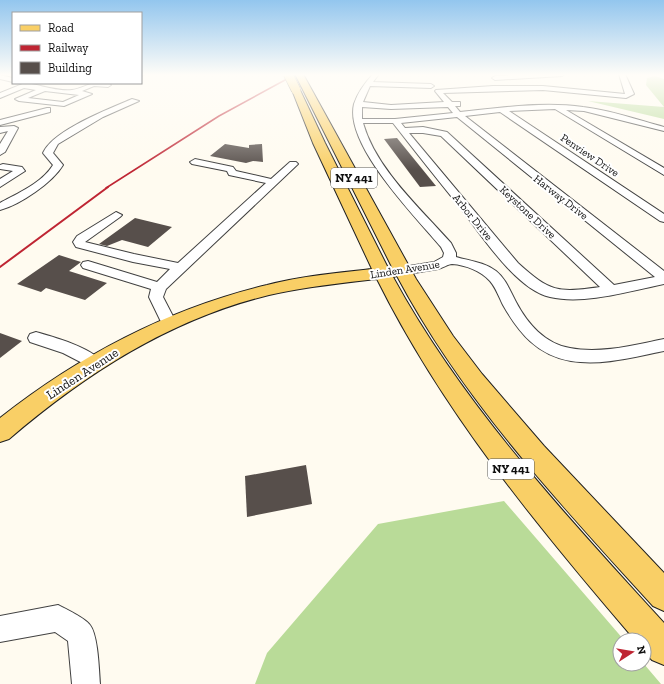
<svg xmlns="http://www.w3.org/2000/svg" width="664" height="684" viewBox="0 0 664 684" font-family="'Zilla Slab',serif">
	<rect width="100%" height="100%" fill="#fffbf0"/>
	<g fill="#b9db98">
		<polygon points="655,76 664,79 664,119 588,101 664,107 646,85 647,78"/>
		<polygon points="504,501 624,640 620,640 620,664 644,664 661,684 255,684 267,653 378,524"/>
	</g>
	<g fill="#574f4b">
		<polygon points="397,138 436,186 420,187 384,139"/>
		<polygon points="225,144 249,148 249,145 262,144 263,162 253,161 246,163 210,156"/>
		<polygon points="135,218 172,227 148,247 122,240 107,246 99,244"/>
		<polygon points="59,255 81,262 69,271 107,283 85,300 46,288 41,292 17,284"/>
		<polygon points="0,333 22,341 0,358"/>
		<polygon points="306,465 312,504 247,517 245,476"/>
	</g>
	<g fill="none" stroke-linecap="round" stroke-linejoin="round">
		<g stroke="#414141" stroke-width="2">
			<g id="minor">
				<polygon points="141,74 145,74 141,76"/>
				<path d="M373,74H379L373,82L431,84L434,86L431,88L370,86L363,102L391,105L444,102L435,91L436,90L493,86H543L625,94L619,74H625L634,94L626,98L543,90L443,93L452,102H460V106H455L460,112C501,108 543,101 583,107C610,110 638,120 664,127V131L584,111L566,110L664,168V175L555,109L509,111L664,214V222L660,221L500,112L465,116L664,271V284C630,291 584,305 550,297C516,290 480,233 459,206C437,179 414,150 393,123H363C376,169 420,208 451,243L456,253V257C470,261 484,262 496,271C506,279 510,291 516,302C527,323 545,344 570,348C601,354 634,345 664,339V351C634,357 602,366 571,361C537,355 519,333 503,305C499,297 496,288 490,281C481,271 466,265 452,264C448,264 443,268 438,269C426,271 414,273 402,275L397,274L395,271L397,268L434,262L443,257L444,253L441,247C416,217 344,145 354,104C358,92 365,83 373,74ZM362,107L391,109L448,107L453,113L395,119H362ZM457,117L655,277L614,285L447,132L423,127L405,128L401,123ZM409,133H423L441,136L600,287C557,293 550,292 518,263Z"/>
				<polygon points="532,74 565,74 562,76 495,80 492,78 495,76"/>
				<polygon points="0,75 13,78 13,82 0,79"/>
				<path d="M25,83C34,83 56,92 72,90C84,89 99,76 111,85L108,87L94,86L82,91L92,94L64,106L19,101L15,99L36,90L24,88L0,98V93ZM45,91L79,95L63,102L28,98Z"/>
				<path d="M132,99L139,101L103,117L58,144L53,153L63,165C53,182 20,205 0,210V203C18,193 42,183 53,165L43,153C53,130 109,109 132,99Z"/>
				<polygon points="47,108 50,108 50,112 0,125 0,120"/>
				<polygon points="14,126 18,128 5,152 0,155 0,144 8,131 0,133 0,127"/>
				<polygon points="195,159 233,167 236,171 271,179 290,162 296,162 298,164 166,289 163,297 177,324 174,328 169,329 164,328 149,297 151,289 83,268 81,265 83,262 88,261 157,282 170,269 133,262 76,247 73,242 77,236 116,212 122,215 120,217 85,242 134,254 178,263 266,183 229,175 227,171 192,164 190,162"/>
				<polygon points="3,164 22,167 25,171 0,187 0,179 13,171 0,169 0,165"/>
				<path d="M36,332C53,337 94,348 102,363L100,367L94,369L63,353L30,342L28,338L30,334Z"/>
				<path d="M58,605C66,609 85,618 90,625C98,635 99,670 100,684H72L68,641L55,632L0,642V616Z"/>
			</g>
		</g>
		<g stroke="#1f1f1f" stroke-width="2">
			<path id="major" d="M295,74H303L416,279L453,336L482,374L544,446L664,573V611L653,606C560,504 462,399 397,276L393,277C462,404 567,517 664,623V665L652,660L644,651V640H635C539,528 443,412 377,279C341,283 304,287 269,295C170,319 85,374 9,439L0,442V418C80,355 167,309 267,285C301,276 337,273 372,269L313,143L292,90L293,88H299L300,90L325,143L388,268L392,267Z"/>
		</g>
		<use href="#minor" fill="#fff" fill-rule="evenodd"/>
		<use href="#major" fill="#f9cf66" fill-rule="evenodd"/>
		<polyline stroke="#bf2533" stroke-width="1.5" points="106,188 219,116 296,74"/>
		<polyline stroke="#bf2533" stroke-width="2" points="0,267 108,187"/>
		<g stroke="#1f1f1f" stroke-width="10" stroke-linecap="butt">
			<polyline id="major-bridge" points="288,74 296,90"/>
		</g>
		<use href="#major-bridge" stroke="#f9cf66" stroke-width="9"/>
	</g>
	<linearGradient id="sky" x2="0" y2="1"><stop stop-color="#93c6ee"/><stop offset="0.44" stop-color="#fffdf8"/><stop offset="1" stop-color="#fffdf8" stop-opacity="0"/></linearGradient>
	<rect width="664" height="170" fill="url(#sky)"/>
	<g text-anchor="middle" stroke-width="4" stroke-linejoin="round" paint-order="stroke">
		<g font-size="11" fill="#0e0e0e" stroke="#fff">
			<text transform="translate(590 155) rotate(34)" y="4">Penview Drive</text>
			<text transform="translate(561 197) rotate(38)" y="4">Harway Drive</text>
			<text transform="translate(528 212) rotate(43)" y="4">Keystone Drive</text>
			<text transform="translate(473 217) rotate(51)" y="4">Arbor Drive</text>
			<text transform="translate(405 269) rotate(-9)" y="4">Linden Avenue</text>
		</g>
		<g fill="#fff" stroke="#565656" stroke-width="1">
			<rect x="331" y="168" width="46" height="20" rx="3"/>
			<rect x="488" y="459" width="46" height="20" rx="3"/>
		</g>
		<g font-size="12" font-weight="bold" fill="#0e0e0e">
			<text x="354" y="182">NY 441</text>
			<text x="511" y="473">NY 441</text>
		</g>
		<g font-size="13" fill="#0e0e0e" stroke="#fff">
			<text transform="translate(82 373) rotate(-33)" y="5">Linden Avenue</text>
		</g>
	</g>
	<rect x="12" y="12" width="130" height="72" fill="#ffffff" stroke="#9f9f9f"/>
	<rect x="20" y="25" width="20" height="6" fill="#f9cf66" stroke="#9f9f9f"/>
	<text x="48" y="32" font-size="12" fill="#0e0e0e">Road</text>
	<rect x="20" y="45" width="20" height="6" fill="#bf2533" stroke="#9f9f9f"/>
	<text x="48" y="52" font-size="12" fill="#0e0e0e">Railway</text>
	<rect x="20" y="62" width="20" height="12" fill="#574f4b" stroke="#9f9f9f"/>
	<text x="48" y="72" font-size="12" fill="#0e0e0e">Building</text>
	<g transform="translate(632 652) rotate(78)"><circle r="19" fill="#ffffff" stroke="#9f9f9f"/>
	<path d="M0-3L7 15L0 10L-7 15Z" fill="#bf2533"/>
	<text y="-6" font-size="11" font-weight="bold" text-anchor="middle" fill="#0e0e0e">N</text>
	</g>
</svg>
